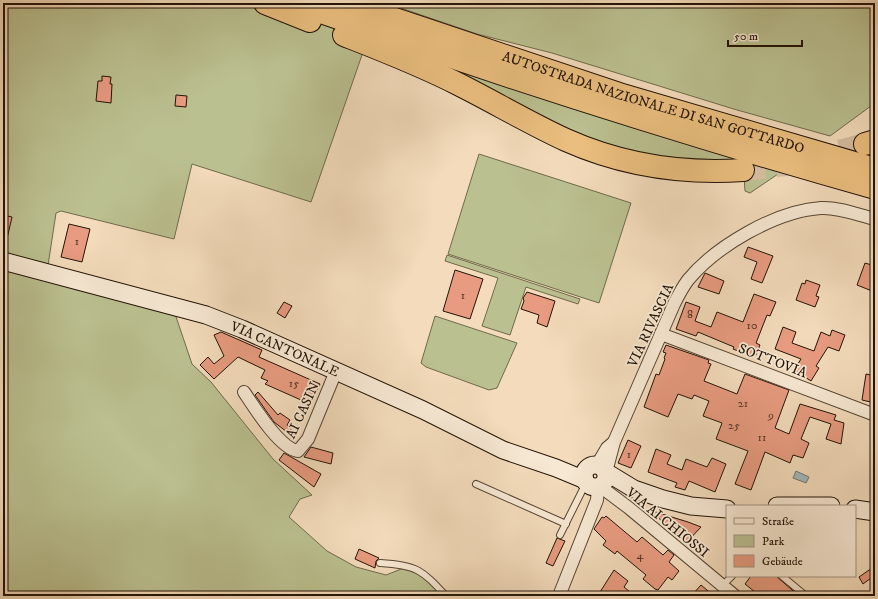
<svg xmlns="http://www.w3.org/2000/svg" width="878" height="599" viewBox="0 0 878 599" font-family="'IM FELL DW Pica',serif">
	<rect width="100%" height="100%" fill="#f3dbbb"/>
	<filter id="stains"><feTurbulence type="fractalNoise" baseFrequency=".005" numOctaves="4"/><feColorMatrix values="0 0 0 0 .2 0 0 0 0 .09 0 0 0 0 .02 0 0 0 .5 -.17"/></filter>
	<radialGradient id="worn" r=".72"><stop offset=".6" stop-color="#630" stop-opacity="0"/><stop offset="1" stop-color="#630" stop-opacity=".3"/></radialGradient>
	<g fill="#bbc090" stroke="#6e6a4b">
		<polygon points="6,3 380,3 311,202 192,164 174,239 61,211 56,213 47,272 172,305 192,364 211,382 273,459 312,495 300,499 289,517 327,551 356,567 386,575 409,566 432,578 444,596 3,596 3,9"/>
		<polygon points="386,3 875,3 875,103 830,136 737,110 552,53 477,34"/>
		<polygon points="428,62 468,73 741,160 739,162 620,156"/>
		<polygon points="479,154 631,203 599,303 448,254"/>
		<polygon points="743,160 781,172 750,193 745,191"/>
		<polygon points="447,255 580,299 578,304 526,287 510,335 482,326 498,278 445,261"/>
		<polygon points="435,316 517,343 497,388 489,390 426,367 421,363"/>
	</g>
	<polygon fill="#a2b8bc" stroke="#6f7673" points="796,471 809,477 806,483 793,478"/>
	<g fill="#e89b80" stroke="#221306">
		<polygon points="102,76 111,77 110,84 112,84 111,103 96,101 98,81 102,81"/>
		<polygon points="176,95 187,96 186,107 175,106"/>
		<polygon points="3,215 12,217 6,243 3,243"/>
		<polygon points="69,224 90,229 82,262 61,257"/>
		<polygon points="748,247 773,256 762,283 751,279 757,262 744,257"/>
		<polygon points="865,263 875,266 875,284 872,291 857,285"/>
		<polygon points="455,270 483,279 470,319 443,311"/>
		<polygon points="705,273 724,281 719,294 698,287"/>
		<polygon points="806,280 820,285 816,296 819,297 815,307 796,300 802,283 805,284"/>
		<polygon points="527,292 555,301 547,327 537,323 539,315 521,309 524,301 523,298"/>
		<polygon points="754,294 776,302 770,316 767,315 756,343 760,345 756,355 752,354 751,356 733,349 734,347 698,332 696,336 676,329 686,302 700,307 695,321 711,327 717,312 743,322"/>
		<polygon points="284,302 292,306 285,318 277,313"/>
		<polygon points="783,327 796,332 792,343 814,351 821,332 830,336 832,330 845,335 839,351 828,347 816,366 819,368 811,381 794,370 801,359 775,349"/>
		<polygon points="221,332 262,350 259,357 320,384 310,404 265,384 268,381 261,378 265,370 238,357 214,379 200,365 208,357 214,364 224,356 214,335"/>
		<polygon points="666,345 709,360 708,363 711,364 704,381 737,394 745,374 789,390 775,428 789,434 800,404 836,415 834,420 844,423 841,444 826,439 831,424 810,417 801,439 809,443 803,458 793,455 790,463 765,452 751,490 735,484 748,451 716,439 722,423 703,416 709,401 694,395 692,399 678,394 668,417 644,407 656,374 659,375 665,359 664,358 666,353 663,352"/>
		<polygon points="866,374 875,376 875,403 862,400"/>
		<polygon points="258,392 278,415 280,413 290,420 287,425 293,432 291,435 274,422 255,395"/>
		<polygon points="628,440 641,446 631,468 618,463"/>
		<polygon points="311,447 333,453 331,464 304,457"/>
		<polygon points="656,449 671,455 667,464 682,470 686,459 707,467 712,458 726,464 715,492 689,481 685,490 675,487 677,483 648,472"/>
		<polygon points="284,453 321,474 314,487 279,460"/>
		<polygon points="649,510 688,522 701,527 687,542"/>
		<polygon points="606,516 637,542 642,537 663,555 668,550 674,555 669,562 679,571 672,580 668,577 658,590 655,589 643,579 646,575 617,551 615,554 603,545 606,541 594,529 602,517 604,518"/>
		<polygon points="557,538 565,541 553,566 546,563"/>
		<polygon points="359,549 379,558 376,561 375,568 355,559"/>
		<polygon points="875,566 875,575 863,584 859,577"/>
		<polygon points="614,570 628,581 624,587 635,596 605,596 600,592"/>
		<polygon points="751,576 776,576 799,596 760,596 745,584"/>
		<polygon points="701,585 714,596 691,596"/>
	</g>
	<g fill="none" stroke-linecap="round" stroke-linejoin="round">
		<polyline stroke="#d4bda0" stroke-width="22" stroke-dasharray="22 11" stroke-linecap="butt" points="743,170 786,165 865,144"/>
		<g stroke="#564533" stroke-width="8">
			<g id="lane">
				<polyline points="476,484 566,524"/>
				<polyline points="560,535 586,483"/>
				<path d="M380,563C417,565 422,570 446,596"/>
				<polyline points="782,576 806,596"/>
				<polyline points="722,586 732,576"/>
			</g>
		</g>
		<g stroke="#564533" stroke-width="14">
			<g id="street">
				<polyline points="661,334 875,415"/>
				<path d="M244,392C254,407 280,449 298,451L308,439L336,371"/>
				<polyline points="597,465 607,448 613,443"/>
				<path d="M606,472L614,442L674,304C678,296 682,288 688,280C716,246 776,211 821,208C839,207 858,215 875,219"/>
				<polyline points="601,487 629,508 735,596"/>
				<polyline points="559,596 597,500 598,488"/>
			</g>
		</g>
		<g stroke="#221306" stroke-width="19">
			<g id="secondary">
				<path id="s1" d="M3,261L206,315L242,329L423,410L503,450L556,468L585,480"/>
				<circle cx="595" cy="476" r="11"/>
				<polyline points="606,472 634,489 663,499 691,506 727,509"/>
				<polyline points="777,506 831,506"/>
				<polyline points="855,509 875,512"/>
			</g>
		</g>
		<g stroke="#221306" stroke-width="24">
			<g id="highway">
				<polyline points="265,3 310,21"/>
				<path d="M295,3C486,71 680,133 875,188"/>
				<path id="s2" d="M347,3L619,94L875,169"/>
				<path d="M344,35C382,50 421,65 458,84C494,102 529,123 566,140C622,165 682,174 743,170"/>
				<polyline points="865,144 875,141"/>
			</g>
		</g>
		<use href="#lane" stroke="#f7e8d3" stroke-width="6"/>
		<use href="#street" stroke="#f7e8d3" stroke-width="12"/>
		<use href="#secondary" stroke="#f7e8d3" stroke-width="17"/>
		<use href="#highway" stroke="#eabe7e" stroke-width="22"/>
	</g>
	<g text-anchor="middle" stroke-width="3.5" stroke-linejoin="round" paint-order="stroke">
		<g font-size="12" fill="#543524">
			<text x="77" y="245">1</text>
			<text x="463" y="299">1</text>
			<text x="690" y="318">8</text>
			<text x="752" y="329">10</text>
			<text x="294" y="387">15</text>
			<text x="743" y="407">21</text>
			<text x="771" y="419">9</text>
			<text x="734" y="429">25</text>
			<text x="762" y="441">11</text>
			<text x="629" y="458">1</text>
			<text x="640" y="559">4</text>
		</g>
		<g font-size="14" fill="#221306" stroke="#f7e8d3">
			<text dy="5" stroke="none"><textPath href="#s2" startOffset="322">AUTOSTRADA NAZIONALE DI SAN GOTTARDO</textPath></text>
			<text transform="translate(650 325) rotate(-65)" y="5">VIA RIVASCIA</text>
			<text dy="5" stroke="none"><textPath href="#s1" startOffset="296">VIA CANTONALE</textPath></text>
			<text transform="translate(773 360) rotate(21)" y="5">SOTTOVIA</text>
			<text transform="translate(302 410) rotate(-65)" y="5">AI CASIN</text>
			<text transform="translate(668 522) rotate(39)" y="5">VIA AI CHIOSSI</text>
		</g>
	</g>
	<rect width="878" height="599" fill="none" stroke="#f3dbbb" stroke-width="16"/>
	<rect x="4" y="4" width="870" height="591" fill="none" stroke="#221306" stroke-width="2"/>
	<rect x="8" y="8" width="862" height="583" fill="none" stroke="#221306"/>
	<rect x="726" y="505" width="130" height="72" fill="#f7e8d3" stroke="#a29381"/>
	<rect x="734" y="518" width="20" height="6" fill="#f7e8d3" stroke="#a29381"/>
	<text x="762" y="525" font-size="12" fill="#221306">Straße</text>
	<rect x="734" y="535" width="20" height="12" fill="#bbc090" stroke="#a29381"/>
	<text x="762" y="545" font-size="12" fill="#221306">Park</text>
	<rect x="734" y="555" width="20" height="12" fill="#e89b80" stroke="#a29381"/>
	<text x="762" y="565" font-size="12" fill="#221306">Gebäude</text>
	<path d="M728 40v6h74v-6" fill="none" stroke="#221306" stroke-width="2"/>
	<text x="734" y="40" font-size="12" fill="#221306" stroke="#f7e8d3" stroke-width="3" paint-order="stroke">50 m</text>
	<rect width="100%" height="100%" filter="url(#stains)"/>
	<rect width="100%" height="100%" fill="url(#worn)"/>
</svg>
